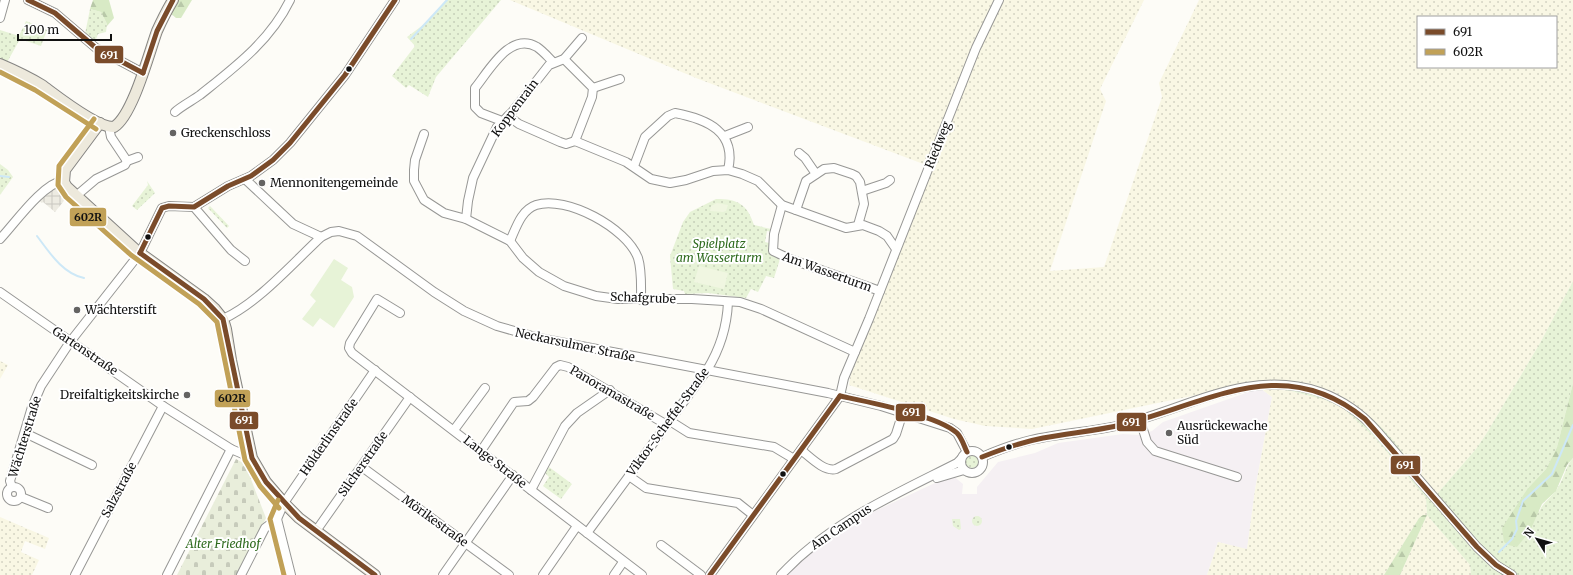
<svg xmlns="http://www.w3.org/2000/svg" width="1573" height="575" viewBox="0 0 1573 575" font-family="Merriweather,serif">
	<defs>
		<pattern id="farmland-dots" width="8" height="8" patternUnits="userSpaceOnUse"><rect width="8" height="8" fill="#f9f7e4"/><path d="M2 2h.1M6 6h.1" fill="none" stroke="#d4d3c3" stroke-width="1.8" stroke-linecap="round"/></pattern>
		<pattern id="grass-dots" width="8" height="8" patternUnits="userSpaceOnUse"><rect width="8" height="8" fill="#e7f3d7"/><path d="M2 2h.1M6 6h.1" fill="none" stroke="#c5cfb8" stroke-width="1.8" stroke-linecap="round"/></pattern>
		<pattern id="forest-firs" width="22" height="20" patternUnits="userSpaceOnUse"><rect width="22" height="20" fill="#d8eac5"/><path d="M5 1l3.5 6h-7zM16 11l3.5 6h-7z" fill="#b8c8a8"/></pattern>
		<pattern id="cemetery-stones" width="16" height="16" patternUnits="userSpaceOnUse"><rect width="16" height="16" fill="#e9eedb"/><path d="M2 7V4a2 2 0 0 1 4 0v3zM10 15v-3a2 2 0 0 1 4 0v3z" fill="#c7cbbb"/></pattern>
		<pattern id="plaza-grid" width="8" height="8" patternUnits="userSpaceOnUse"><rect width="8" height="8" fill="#edebe2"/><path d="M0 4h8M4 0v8" fill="none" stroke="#cac8c1"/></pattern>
	</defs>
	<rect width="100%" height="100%" fill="#fdfcf7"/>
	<polygon fill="#f5f0f3" points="1260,388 1272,397 1255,490 1247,550 1218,542 1207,575 787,575 809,553 858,519 952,475 963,484 962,494 977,494 977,487 998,462 1035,453 1058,443 1123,434 1138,435 1152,431 1163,422"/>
	<g fill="url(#farmland-dots)" fill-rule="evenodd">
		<polygon points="510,0 996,0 926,165 696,78"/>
		<path d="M1003,0H1144L1100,89L1106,101L1050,271L1104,267L1162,97L1159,83L1199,0H1573V281L1540,343L1488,431L1476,449L1437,494L1382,429L1317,388L1293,381L1245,385L1032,429L985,426L954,419L849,385L851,372L887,279L981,46ZM1418,17H1556V67H1418Z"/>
		<polygon points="0,361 8,365 0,379"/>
		<polygon points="1260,388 1291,391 1325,400 1343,408 1374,437 1426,498 1427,515 1470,565 1471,575 1400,575 1427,515 1419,518 1384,575 1207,575 1218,542 1247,549 1255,490 1272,397"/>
		<polygon points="0,517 49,538 45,549 25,541 21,552 39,560 32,575 0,575"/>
	</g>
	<g fill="url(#grass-dots)">
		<polygon points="446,0 501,0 436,77 428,97 409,85 406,88 392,76 415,46 407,37 427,22"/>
		<polygon points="90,9 101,12 107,24 106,32 98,34 95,42 85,34"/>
		<polygon points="26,21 47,30 41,46 20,39 5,66 0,64 0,30 19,36"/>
		<polygon points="0,164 8,170 13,177 0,195"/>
		<polygon points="147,181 155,193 137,210 132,206 148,185"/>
		<path d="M716,199C738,199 747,204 754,225L771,229L772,232L767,231L765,242L769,243L772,254L780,259L774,278L766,276L758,292L751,289L746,298L708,293L685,294L684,291L673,289L670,256L683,222L690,212Z"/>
		<polygon points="210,206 229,226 227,228 208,208"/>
		<path d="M1573,281V383L1557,447L1546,469L1528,488L1539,512C1543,502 1551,498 1557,489C1564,479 1565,467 1573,458V575H1471L1470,565L1427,515L1426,498L1374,437L1343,408L1325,400L1291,391L1245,385C1279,374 1307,383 1339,399C1350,404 1361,409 1370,417C1396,438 1413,470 1437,494L1476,449L1488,431L1540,343Z"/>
		<circle cx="972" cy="461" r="7"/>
		<polygon points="549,467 572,484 561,499 543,486 549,477 545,473"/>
		<circle cx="977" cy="521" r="5"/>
		<polygon points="952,519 960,519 961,529 959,530 953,526"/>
	</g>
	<g fill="url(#forest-firs)">
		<polygon points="93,0 109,0 114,18 107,26 107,24 101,12 90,9"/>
		<polygon points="177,0 192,0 181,18 176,18 170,13"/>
		<polygon points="1573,383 1573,458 1567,465 1556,491 1542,504 1530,531 1517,547 1508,545 1504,542 1502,528 1528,488 1546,469 1557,447"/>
		<polygon points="1423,515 1427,515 1400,575 1384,575 1419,518"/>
	</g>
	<polygon fill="url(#cemetery-stones)" points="236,459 245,464 266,518 238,575 177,575"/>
	<polygon fill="#e7f3d7" points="334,259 348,268 341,280 352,287 354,297 334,328 320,318 313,327 302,319 316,301 310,295"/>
	<g fill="#f0f6e1">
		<polygon points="717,203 728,205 726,211 723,212 710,211 711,206"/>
		<polygon points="699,266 728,273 724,289 694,282"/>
	</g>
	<polygon fill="url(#plaza-grid)" points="65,170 71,192 55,212 43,202 42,203 36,199 37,195"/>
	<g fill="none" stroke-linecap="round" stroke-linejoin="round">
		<g stroke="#cde8f7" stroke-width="2">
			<polyline points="411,39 447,0"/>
			<polyline points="0,176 9,177"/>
			<path d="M37,236C49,252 63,274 84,278"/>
			<polyline points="1499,552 1512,539 1517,529 1516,521 1523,501 1552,474 1573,425"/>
		</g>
		<g stroke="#979795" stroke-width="10">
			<g id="minor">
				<polyline points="28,0 55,13 96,48 143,73"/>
				<polyline points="0,18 5,0"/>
				<polyline points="564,59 593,88 592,97 575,141"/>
				<polyline points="593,88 620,79"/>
				<path d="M175,112C180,107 193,100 200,95C235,67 270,41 290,0"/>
				<polyline points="508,116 519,124 560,142 566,144 575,141 626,162 651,179 670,183 686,180 713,171 728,170 742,174 758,181 782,205 846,228 863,225 879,231 887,236 896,249"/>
				<path d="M502,121L481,113L475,107V88C489,71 510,31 537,47C543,51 548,57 553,62"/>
				<polyline points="109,127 111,137 127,161"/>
				<polyline points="424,134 415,160 414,170 414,181 424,200 444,213 466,219 510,241 523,258 539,272 564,286 596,296 618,299 692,299 740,302 761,309 855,352"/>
				<polyline points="725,136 748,127"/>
				<polyline points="799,153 805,158 816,174"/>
				<polyline points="127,161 138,157"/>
				<path d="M634,166L645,137L668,116L675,113C707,119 737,132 728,170"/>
				<polyline points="245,179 293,224 321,237"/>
				<polyline points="862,191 886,183 890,180"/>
				<polyline points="76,196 96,179 125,165 127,161"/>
				<polyline points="782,205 774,234 773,251 790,259 880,291"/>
				<polyline points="194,207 231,250 245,261"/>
				<polyline points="796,210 806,181 824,169 834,168 852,174 856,176 860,182 864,204 858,225"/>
				<polyline points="466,219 468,201 473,178 497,127 512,112 549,65 564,59 582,38"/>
				<path d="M0,239C16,222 41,185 64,180"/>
				<path d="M510,241C516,228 521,210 536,205C566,195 627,228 638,258C642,271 641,286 641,300"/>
				<polyline points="0,292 163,406 231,449 252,458"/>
				<polyline points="400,313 377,299 350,343 349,348 352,353 642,575"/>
				<path d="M223,319C258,303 292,264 321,237L331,232L339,231L357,236L434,292L464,311L497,326L539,338L828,393L881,406L950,428L957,433L967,452"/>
				<polyline points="1140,420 1147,442 1155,451 1237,477"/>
				<polyline points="670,421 689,433 774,447 794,459"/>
				<polyline points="454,430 485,388"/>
				<polyline points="25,433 92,465"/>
				<path d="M801,450C810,457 824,472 836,469L893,439L896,434L903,412"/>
				<circle cx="972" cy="462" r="11"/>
				<polyline points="481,451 514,402 528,401 533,397 556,367 560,365 568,367 667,425"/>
				<path d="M982,457C998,450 1014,444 1031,440C1060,433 1091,432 1121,425C1189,408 1249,368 1320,392C1342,400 1362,414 1377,431L1477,547L1496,565L1512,575"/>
				<polyline points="362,467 509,575"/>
				<polyline points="629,476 646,488 738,503 753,515"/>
				<polyline points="937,478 964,470"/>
				<circle cx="14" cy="494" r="7"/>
				<polyline points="12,487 10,481 32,407 41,386 70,342 140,253 162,208 169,206 194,207 228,186 251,176 273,160 290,143 345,75 395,0"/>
				<polyline points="531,490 565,426 577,413 610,390"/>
				<polyline points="21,497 48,508"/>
				<polyline points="316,531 410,397"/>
				<path d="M587,533L707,370C720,349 727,327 728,302"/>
				<polyline points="661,545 701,575"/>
				<polyline points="75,575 163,406"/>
				<polyline points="167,575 231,449"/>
				<polyline points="241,575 265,528 277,519"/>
				<polyline points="291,575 277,519 284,503 375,370"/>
				<polyline points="443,575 513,475"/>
				<polyline points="543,575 577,526"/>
				<polyline points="614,575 623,562"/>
				<polyline points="710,575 840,396 844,378 869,319 976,48 999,0"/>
				<path d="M781,575C829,523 894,495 957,463L961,459"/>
			</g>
		</g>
		<g stroke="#858482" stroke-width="12">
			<g id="major">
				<path d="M0,64C14,70 29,77 42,85C57,96 97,128 114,127C133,115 149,53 157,31C162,20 167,10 173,0"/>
				<polyline points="100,123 65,170 64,182 67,187 136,250 204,299 215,309 223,319 226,329 231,360 252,458 266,482 284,503 299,518 375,575"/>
			</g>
		</g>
		<use href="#minor" stroke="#fffffe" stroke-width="8"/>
		<use href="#major" stroke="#ede9dc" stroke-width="10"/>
		<g stroke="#fff" stroke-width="8">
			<g id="bus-1">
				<polyline points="28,0 55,13 96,48 143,73"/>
				<polyline points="143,73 157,31 173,0"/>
				<polyline points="140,253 204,299 223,319 252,458 266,482 299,518 375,575"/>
				<polyline points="140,253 162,208 169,206 194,207 228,186 251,176 273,160 290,143 345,75 395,0"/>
				<path d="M840,396C868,402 937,415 957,433C962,438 964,446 967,452"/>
				<path d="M982,457C1002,449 1022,442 1043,438C1069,433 1095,431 1121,425C1207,404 1283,351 1365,419L1477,547L1496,565L1512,575"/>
				<polyline points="710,575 840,396"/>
			</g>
		</g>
		<g stroke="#fff" stroke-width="8">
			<g id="bus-2">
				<polyline points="0,72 35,90 96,129"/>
				<polyline points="94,119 59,166 58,185 66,197 131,255 199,304 217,322 245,460 260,486 279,508"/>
				<polyline points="278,500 270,519 284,575"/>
			</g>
		</g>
		<use href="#bus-1" stroke="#7a4b2a" stroke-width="5"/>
		<use href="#bus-2" stroke="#c1a157" stroke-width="5"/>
	</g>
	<g fill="#111" stroke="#fff" stroke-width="1.5">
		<circle cx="349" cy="69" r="3.5"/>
		<circle cx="148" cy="237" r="3.5"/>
		<circle cx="1009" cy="447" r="3.5"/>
		<circle cx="783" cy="474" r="3.5"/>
	</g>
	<g fill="#646362" stroke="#fff" stroke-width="1.5">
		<circle cx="173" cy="133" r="4"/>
		<circle cx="262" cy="183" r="4"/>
		<circle cx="77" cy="310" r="4"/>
		<circle cx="187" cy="395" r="4"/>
		<circle cx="1169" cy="433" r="4"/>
	</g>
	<g text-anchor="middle" stroke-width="4" stroke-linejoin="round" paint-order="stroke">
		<g font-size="12" fill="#111" stroke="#fff">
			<text transform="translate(515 108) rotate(-53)" y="4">Koppenrain</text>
			<text transform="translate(938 145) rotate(-68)" y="4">Riedweg</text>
			<text transform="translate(827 272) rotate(20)" y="4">Am Wasserturm</text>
			<text transform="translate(643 298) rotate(2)" y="4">Schafgrube</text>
			<text transform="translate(575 345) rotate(12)" y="4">Neckarsulmer Straße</text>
			<text transform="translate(85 351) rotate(34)" y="4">Gartenstraße</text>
			<text transform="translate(612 393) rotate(30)" y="4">Panoramastraße</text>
			<text transform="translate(668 422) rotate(-54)" y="4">Viktor-Scheffel-Straße</text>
			<text transform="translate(25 437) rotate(-73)" y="4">Wächterstraße</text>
			<text transform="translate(329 437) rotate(-55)" y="4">Hölderlinstraße</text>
			<text transform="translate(495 462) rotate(38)" y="4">Lange Straße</text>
			<text transform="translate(363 464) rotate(-55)" y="4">Silcherstraße</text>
			<text transform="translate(119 490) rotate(-62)" y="4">Salzstraße</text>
			<text transform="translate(435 521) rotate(36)" y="4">Mörikestraße</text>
			<text transform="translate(841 527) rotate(-34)" y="4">Am Campus</text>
		</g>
		<g font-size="12" fill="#111" stroke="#fff" text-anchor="start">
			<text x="181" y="137">Greckenschloss</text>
			<text x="270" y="187">Mennonitengemeinde</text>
			<text x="85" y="314">Wächterstift</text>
			<text x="179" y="399" text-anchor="end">Dreifaltigkeitskirche</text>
			<text x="1177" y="430">Ausrückewache<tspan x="1177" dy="14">Süd</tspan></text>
		</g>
		<g font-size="12" font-style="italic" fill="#2f6b1f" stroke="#fff">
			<text x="719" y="248">Spielplatz<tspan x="719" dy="14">am Wasserturm</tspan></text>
			<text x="223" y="548">Alter Friedhof</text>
		</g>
	</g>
	<g stroke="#fff" stroke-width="1.5">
		<rect x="94" y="45" width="30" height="19" rx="4" fill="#7a4b2a"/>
		<rect x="69" y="207" width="38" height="20" rx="4" fill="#c1a157"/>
		<rect x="214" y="389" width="37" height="19" rx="4" fill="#c1a157"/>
		<rect x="895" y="403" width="31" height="19" rx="4" fill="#7a4b2a"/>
		<rect x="229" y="411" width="30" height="19" rx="4" fill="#7a4b2a"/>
		<rect x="1116" y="412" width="31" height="20" rx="4" fill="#7a4b2a"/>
		<rect x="1390" y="455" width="31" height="20" rx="4" fill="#7a4b2a"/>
	</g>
	<g font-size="11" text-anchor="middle" font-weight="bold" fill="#fff">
		<text x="109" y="59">691</text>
		<text x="911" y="416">691</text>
		<text x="244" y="424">691</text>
		<text x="1131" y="426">691</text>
		<text x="1405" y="469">691</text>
	</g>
	<g font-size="11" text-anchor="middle" font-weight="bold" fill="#111">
		<text x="88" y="221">602R</text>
		<text x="232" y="402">602R</text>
	</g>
	<rect x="1417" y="16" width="140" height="52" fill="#ffffff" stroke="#a0a0a0"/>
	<rect x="1425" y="29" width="20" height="6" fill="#7a4b2a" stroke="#a0a0a0"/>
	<text x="1453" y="36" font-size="12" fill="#111111">691</text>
	<rect x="1425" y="49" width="20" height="6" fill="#c1a157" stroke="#a0a0a0"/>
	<text x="1453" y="56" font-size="12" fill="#111111">602R</text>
	<g transform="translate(1537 539) rotate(307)" stroke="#ffffff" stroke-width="3" paint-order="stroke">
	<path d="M0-3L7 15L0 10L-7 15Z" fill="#111111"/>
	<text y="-6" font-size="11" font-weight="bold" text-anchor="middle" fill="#111111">N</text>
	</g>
	<path d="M18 34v6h93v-6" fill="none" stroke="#111111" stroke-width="2"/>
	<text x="24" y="34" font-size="12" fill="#111111" stroke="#ffffff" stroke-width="3" paint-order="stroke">100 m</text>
</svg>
